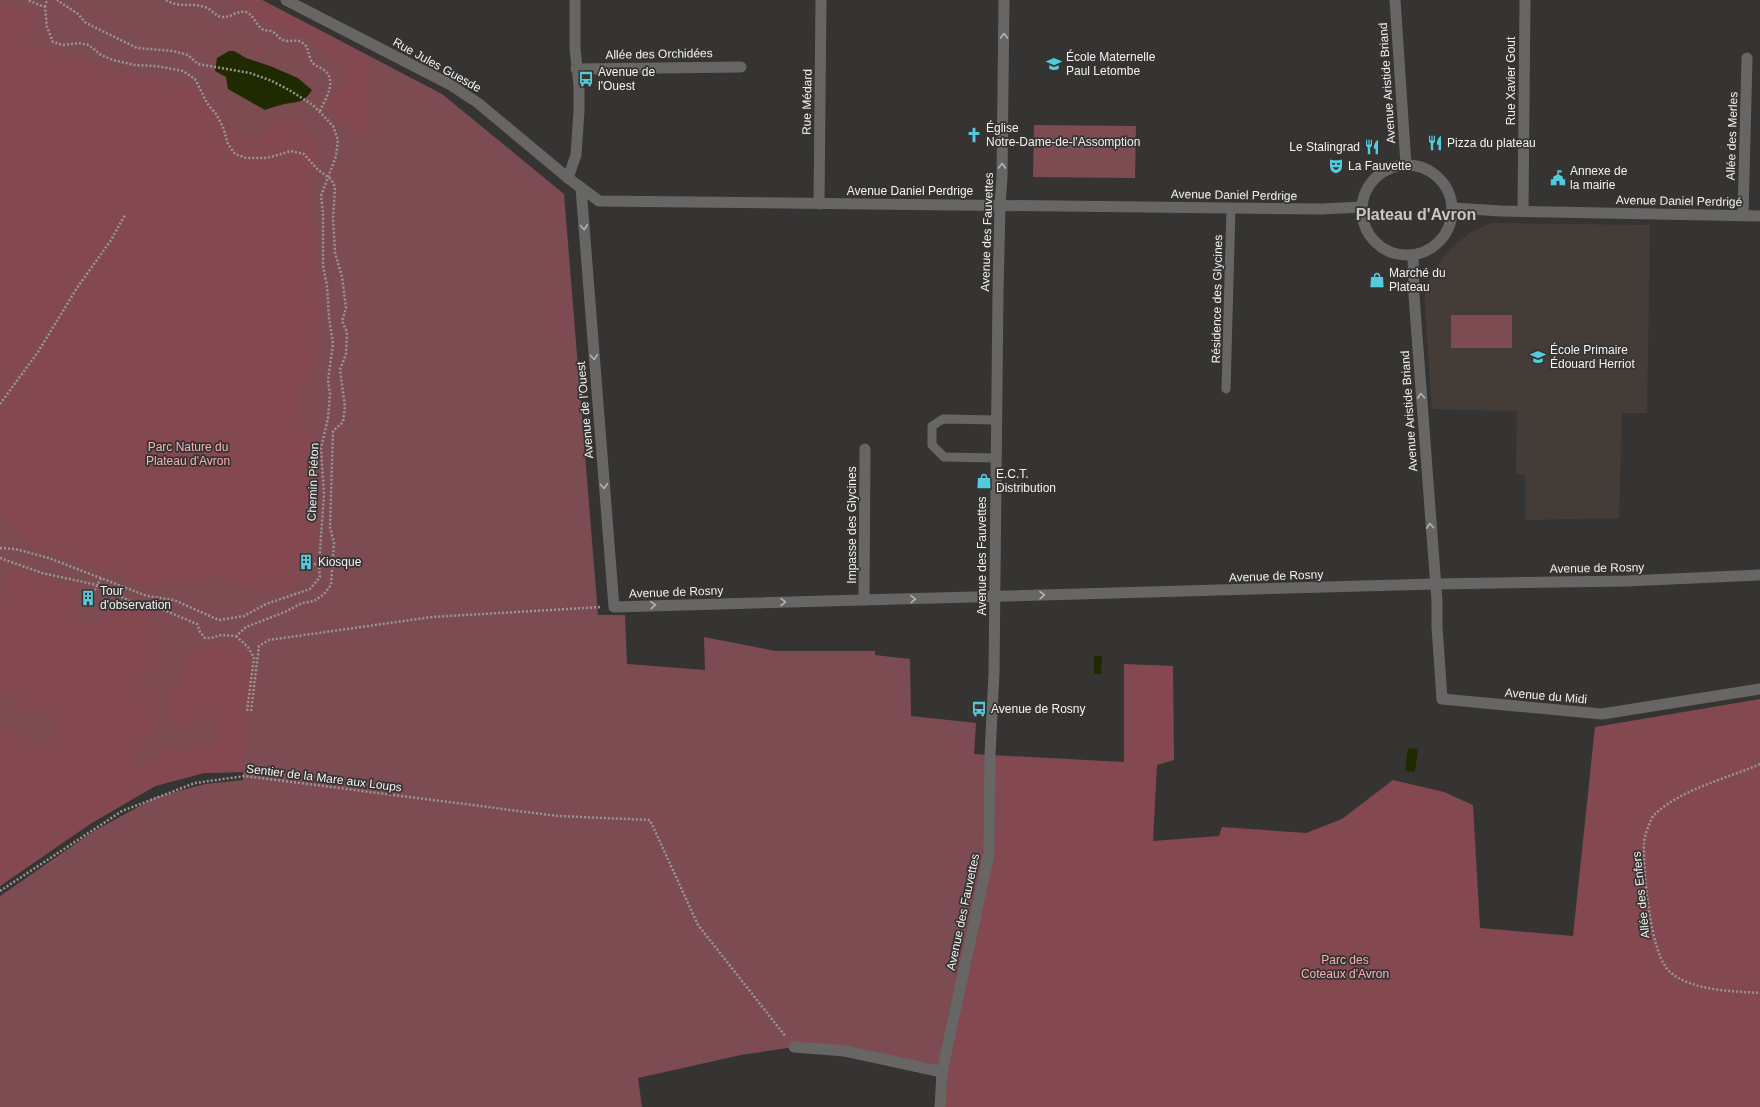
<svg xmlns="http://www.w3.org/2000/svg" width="1760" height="1107" viewBox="0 0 1760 1107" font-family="Arial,sans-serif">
	<rect width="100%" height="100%" fill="#363432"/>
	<polygon fill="#443d37" points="1491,223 1650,225 1647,413 1622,413 1619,518 1525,520 1525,475 1516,474 1517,411 1432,409 1425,305 1425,291 1428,282 1440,261 1453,246 1470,233"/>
	<g fill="#7d4c52">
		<polygon points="0,0 262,0 442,94 564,194 598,615 625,615 627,664 705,670 704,637 776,651 875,651 875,655 910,659 911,716 976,723 974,754 990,755 989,854 942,1072 794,1047 741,1055 638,1078 642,1107 0,1107 0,896 94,831 156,797 205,784 243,780 243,772 204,773 155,786 90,824 0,886"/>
		<polygon points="1034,125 1136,126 1135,178 1033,177"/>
		<rect x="1451" y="315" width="61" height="33"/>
	</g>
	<g fill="#834850">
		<path d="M223,0H262L369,56L367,133C354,131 351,129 340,121C317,102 338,89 351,74L344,65L331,59L320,46L286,30L263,21L234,2Z"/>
		<path d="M0,1L36,10L30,42L142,77L167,78L197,89L238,139C256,143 264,133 274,120L289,119L317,141L318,156L312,180L313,239L321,309L314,369L295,394L300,421L313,434L315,534L306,556L300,559L296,587L277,592L239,584L229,577L206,578L198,584L179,580L150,587L33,548L0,514Z"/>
		<path d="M11,567L77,588L72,603L75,614L91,623L101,624L103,620L101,607L114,611L122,607L150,611L158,622L160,664L137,687L144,693L162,686L154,733L135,749L131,763L144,764L167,747C183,750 200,750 214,743L218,730L212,714L179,727L168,703L173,683L182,678L187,659L208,644L225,640L239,643L255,659L243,772L204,773L155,786L90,824L0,886V728L16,731L36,748L53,740L56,722L44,712L20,711L22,701L0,689V604L5,573Z"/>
		<polygon points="1124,664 1173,666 1174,760 1157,765 1153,841 1219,836 1222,827 1306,833 1342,819 1393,780 1444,792 1473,805 1480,928 1573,936 1595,727 1760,699 1760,1107 940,1107 989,854 990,755 1124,762"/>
	</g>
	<g fill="#1f2a01">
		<path d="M229,51H234L246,58L270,66L298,78L312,90C303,105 295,101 281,105C276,106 270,108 265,110L228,89L226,77L215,71L217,58Z"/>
		<polygon points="1094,656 1102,656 1101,674 1094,674"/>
		<polygon points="1408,748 1418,749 1415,772 1405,771"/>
	</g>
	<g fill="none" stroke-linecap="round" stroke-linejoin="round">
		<g stroke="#979694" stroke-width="2.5" stroke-dasharray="2 2" stroke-linecap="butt">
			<path d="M166,0C181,9 191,2 204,7C212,9 215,16 222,17C231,18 237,10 246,12C254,15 255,24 262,29C265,31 268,30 271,31C276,33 278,38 283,40C289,43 297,38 303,43C309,47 308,56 312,62C315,66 320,67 324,70C338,81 325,99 320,111"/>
			<polyline points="45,7 47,0"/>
			<polyline points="0,404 38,352 77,288 111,240 125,215"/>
			<polyline points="0,548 15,549 49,558 147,596 174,600 219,620 244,616 266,604 310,589 320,577 319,565 324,494 321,448 328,418 330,394 328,380 333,344 329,318 327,286 323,266 323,212 321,196 336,156 338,140 333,126 313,105 289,90 272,81 250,73 198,64 188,55 173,51 137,48 86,23 78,14 57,0"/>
			<polyline points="0,558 42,573 97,585 134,603 152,605 197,624 200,632 205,638 211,638 221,635 236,636 246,627 285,612 302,603 314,601 324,594 331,585 334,543 330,527 333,431 343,422 345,407 340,370 346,354 347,332 342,321 346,308 342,277 335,253 333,218 335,187 331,179 318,170 304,154 291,151 267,158 246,158 235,154 228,144 223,127 216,114 207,103 195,79 183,71 156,66 135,65 113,60 101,55 89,45 78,43 63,45 53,42 47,27 45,7 27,0"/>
			<polyline points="314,564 319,565"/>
			<polyline points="89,601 88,603 85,602 87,597 90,599 101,578"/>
			<polyline points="236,636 248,647 254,658 247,711"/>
			<polyline points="251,711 259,646 269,640 432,617 601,607"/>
			<path d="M1760,764C1726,779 1681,789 1654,815C1650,820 1644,837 1644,843C1643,870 1650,955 1670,972C1692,991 1732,991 1760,993"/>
			<polyline points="0,891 122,811 195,783 245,776 558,816 650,820 698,925 786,1037"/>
		</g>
		<g stroke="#676665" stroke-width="9">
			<polyline points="1226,389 1231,208"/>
			<polyline points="996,458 944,457 932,445 932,426 943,419 996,420"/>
		</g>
		<g stroke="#676665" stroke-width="11">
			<polyline points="1395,0 1406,165"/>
			<polyline points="576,69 741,67"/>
			<polyline points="568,178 576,155 579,111 579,86 575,48 575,0"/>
			<polyline points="581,188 614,607 1435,584 1627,581 1760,575"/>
			<polyline points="819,204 821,0"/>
			<polyline points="1000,205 1002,177 1004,0"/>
			<polyline points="1523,211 1525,0"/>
			<polyline points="1743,215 1747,58"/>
			<polyline points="1413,255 1414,296 1437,601 1437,627 1442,699 1602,714 1760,689"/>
			<polyline points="864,600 865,449"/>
			<polyline points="794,1047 845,1051 942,1072"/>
		</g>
		<g stroke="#676665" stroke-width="11">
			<polyline points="286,0 449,84 478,103 568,178 599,201 1321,209 1362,207"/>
			<circle cx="1407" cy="210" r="45"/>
			<polyline points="1453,208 1501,211 1760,216"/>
			<polyline points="940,1107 942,1072 989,854 990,755 994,673 998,292 1000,205"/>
		</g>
	</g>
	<defs><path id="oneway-chevron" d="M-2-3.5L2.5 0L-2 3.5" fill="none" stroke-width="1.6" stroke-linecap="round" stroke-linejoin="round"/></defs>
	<g stroke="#b4b3b2">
		<use href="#oneway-chevron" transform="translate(1004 36) rotate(-89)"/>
		<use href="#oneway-chevron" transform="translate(1002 166) rotate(-89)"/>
		<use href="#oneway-chevron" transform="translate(584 227) rotate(85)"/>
		<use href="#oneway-chevron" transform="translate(594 357) rotate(85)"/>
		<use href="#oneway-chevron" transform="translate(1421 396) rotate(-94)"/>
		<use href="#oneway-chevron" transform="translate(604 486) rotate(85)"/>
		<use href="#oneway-chevron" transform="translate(1430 526) rotate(-94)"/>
		<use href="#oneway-chevron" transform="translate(1042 595) rotate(-1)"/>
		<use href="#oneway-chevron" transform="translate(913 599) rotate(-2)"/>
		<use href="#oneway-chevron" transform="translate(783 602) rotate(-1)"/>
		<use href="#oneway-chevron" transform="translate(653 605) rotate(-2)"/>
	</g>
	<defs>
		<g id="school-bare" transform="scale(1.2)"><path d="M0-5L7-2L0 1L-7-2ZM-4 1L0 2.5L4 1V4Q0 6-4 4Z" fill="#53cbdb" stroke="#363432" stroke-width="2.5" paint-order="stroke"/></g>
		<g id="bus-bare" transform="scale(1.2)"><path d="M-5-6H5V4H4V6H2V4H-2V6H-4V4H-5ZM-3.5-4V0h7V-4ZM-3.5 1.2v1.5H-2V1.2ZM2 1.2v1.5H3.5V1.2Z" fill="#53cbdb" stroke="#363432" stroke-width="2.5" paint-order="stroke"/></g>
		<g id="church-bare" transform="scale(1.2)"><path d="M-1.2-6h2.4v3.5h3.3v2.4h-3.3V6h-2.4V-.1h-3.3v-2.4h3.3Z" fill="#53cbdb" stroke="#363432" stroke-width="2.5" paint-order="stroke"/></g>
		<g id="restaurant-bare" transform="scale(1.2)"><path d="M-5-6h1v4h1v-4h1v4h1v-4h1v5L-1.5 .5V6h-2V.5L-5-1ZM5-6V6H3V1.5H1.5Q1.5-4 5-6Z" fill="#53cbdb" stroke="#363432" stroke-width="2.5" paint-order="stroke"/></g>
		<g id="theatre-bare" transform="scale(1.2)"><path d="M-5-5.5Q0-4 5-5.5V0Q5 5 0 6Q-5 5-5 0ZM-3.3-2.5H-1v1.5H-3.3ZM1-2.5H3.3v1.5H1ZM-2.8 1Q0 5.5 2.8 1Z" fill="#53cbdb" stroke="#363432" stroke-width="2.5" paint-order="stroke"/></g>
		<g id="civic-bare" transform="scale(1.2)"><path d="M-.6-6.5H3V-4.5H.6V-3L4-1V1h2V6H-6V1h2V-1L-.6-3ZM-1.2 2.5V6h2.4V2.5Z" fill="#53cbdb" stroke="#363432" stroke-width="2.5" paint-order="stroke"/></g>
		<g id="shop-bare" transform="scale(1.2)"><path d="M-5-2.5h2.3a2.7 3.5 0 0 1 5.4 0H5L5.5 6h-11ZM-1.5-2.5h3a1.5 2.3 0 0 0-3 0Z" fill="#53cbdb" stroke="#363432" stroke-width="2.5" paint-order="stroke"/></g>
		<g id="building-bare" transform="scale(1.2)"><path d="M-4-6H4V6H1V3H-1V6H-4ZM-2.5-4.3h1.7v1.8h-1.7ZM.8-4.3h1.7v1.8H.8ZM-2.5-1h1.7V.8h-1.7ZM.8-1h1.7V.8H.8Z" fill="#53cbdb" stroke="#363432" stroke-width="2.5" paint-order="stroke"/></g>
	</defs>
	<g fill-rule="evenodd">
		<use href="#school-bare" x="1054" y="64"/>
		<use href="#bus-bare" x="586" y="79"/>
		<use href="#church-bare" x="974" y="135"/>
		<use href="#restaurant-bare" x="1435" y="143"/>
		<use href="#restaurant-bare" x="1372" y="147"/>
		<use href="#theatre-bare" x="1336" y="166"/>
		<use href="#civic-bare" x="1558" y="178"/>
		<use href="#shop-bare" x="1377" y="280"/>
		<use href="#school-bare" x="1538" y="357"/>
		<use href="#shop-bare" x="984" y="481"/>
		<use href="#building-bare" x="306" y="562"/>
		<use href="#building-bare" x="88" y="598"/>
		<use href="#bus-bare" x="979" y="709"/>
	</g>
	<g text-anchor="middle" stroke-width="3.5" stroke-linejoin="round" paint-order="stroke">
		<g font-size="12" fill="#f3f2f1" stroke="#363432">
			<text transform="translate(659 54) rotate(-1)" y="4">Allée des Orchidées</text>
			<text transform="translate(437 65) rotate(29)" y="4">Rue Jules Guesde</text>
			<text transform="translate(1511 81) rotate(-90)" y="4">Rue Xavier Gout</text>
			<text transform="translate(1387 83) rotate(-94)" y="4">Avenue Aristide Briand</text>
			<text transform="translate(807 102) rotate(-89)" y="4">Rue Médard</text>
			<text transform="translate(1732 136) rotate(-88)" y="4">Allée des Merles</text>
			<text x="910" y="195">Avenue Daniel Perdrige</text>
			<text transform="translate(1234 195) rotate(1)" y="4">Avenue Daniel Perdrige</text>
			<text transform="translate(1679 201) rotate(1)" y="4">Avenue Daniel Perdrigé</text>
			<text transform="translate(987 232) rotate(-88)" y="4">Avenue des Fauvettes</text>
			<text transform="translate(1217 299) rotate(-89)" y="4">Résidence des Glycines</text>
			<text transform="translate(585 410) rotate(-95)" y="4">Avenue de l'Ouest</text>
			<text transform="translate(1409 411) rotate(-94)" y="4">Avenue Aristide Briand</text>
			<text transform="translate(313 482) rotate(-88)" y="4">Chemin Piéton</text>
			<text transform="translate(852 525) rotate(-90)" y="4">Impasse des Glycines</text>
			<text transform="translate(982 556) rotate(-90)" y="4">Avenue des Fauvettes</text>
			<text transform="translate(1597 568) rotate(-1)" y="4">Avenue de Rosny</text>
			<text transform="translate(1276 576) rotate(-2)" y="4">Avenue de Rosny</text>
			<text transform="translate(676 592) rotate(-2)" y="4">Avenue de Rosny</text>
			<text transform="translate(1546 696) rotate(5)" y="4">Avenue du Midi</text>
			<text transform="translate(324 778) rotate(7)" y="4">Sentier de la Mare aux Loups</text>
			<text transform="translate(1641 895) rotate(-96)" y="4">Allée des Enfers</text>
			<text transform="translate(963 912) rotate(-78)" y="4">Avenue des Fauvettes</text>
		</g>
		<g font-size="12" fill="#f3f2f1" stroke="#363432" text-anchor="start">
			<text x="1066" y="61">École Maternelle<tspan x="1066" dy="14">Paul Letombe</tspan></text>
			<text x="598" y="76">Avenue de<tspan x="598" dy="14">l'Ouest</tspan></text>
			<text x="986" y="132">Église<tspan x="986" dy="14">Notre-Dame-de-l'Assomption</tspan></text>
			<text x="1447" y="147">Pizza du plateau</text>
			<text x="1360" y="151" text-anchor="end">Le Stalingrad</text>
			<text x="1348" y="170">La Fauvette</text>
			<text x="1570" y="175">Annexe de<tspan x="1570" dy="14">la mairie</tspan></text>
			<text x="1389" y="277">Marché du<tspan x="1389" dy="14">Plateau</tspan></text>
			<text x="1550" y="354">École Primaire<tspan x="1550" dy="14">Édouard Herriot</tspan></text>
			<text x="996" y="478">E.C.T.<tspan x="996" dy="14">Distribution</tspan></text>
			<text x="318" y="566">Kiosque</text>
			<text x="100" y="595">Tour<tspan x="100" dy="14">d'observation</tspan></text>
			<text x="991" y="713">Avenue de Rosny</text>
		</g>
		<g font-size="12" fill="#faafb7" stroke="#363432">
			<text x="188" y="451">Parc Nature du<tspan x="188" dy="14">Plateau d'Avron</tspan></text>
			<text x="1345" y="964">Parc des<tspan x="1345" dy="14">Coteaux d'Avron</tspan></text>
		</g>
		<g font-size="16" font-weight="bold" fill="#c9c7c4" stroke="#363432">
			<text x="1416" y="220">Plateau d'Avron</text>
		</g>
	</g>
</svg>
